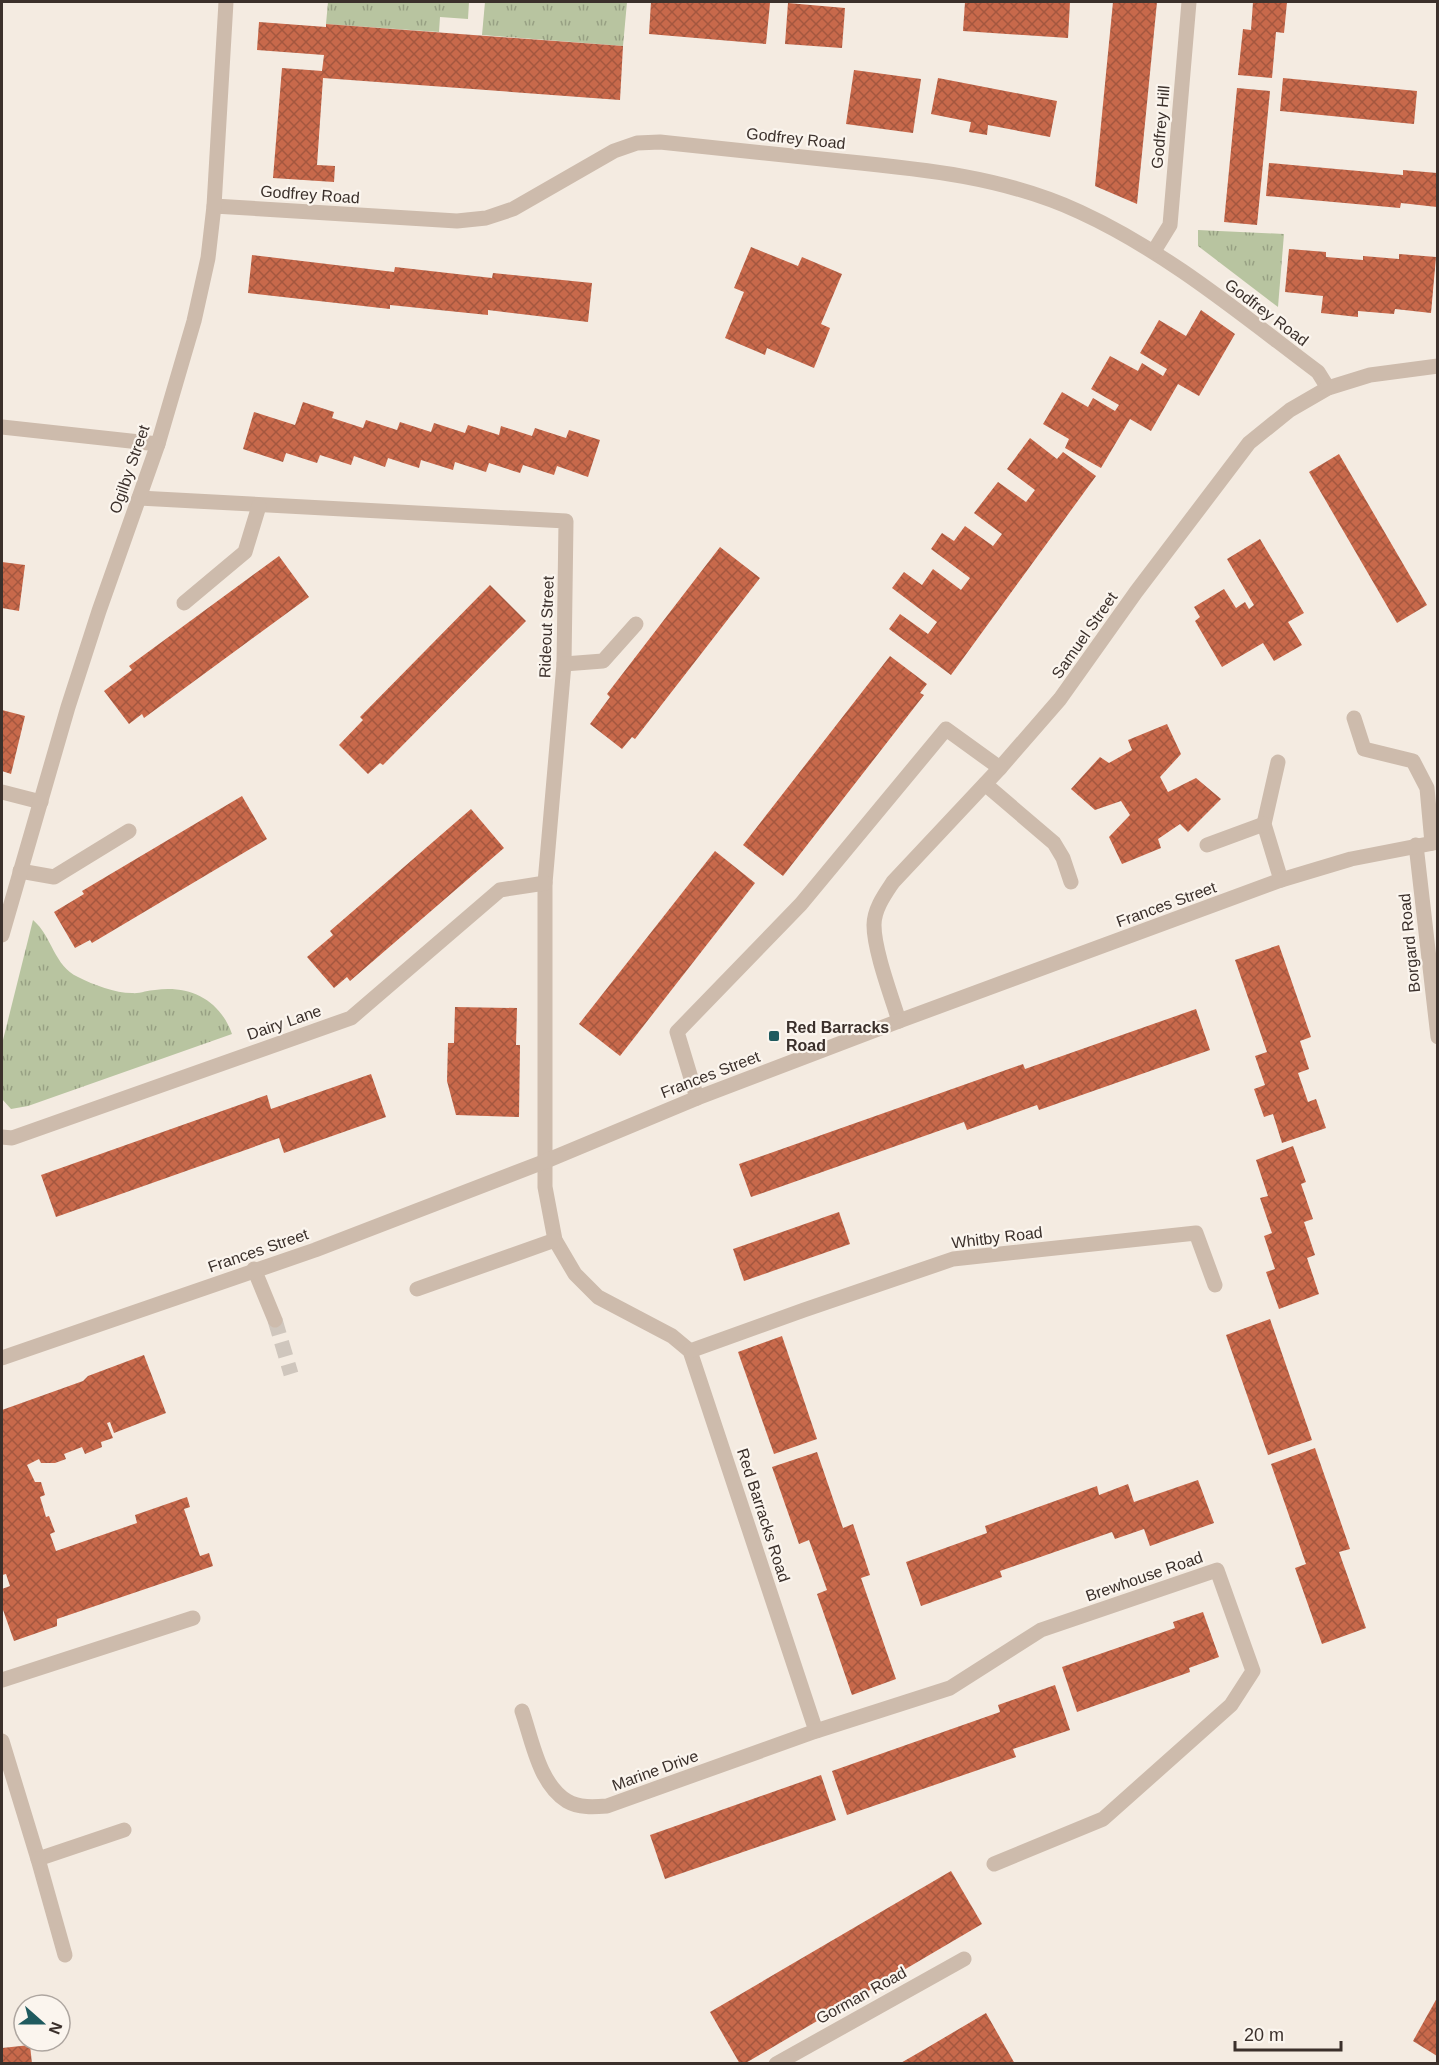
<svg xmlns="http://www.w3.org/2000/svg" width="1439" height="2065" viewBox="0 0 1439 2065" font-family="Arial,sans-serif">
	<defs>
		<pattern id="grass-tufts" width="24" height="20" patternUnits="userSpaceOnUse" patternTransform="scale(1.5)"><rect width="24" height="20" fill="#b8c4a0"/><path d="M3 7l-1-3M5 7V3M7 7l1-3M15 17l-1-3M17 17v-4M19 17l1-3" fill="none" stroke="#97a083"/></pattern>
		<pattern id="building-cross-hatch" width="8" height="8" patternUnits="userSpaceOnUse" patternTransform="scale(1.5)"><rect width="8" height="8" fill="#c8694b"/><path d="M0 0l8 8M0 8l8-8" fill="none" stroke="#a4573f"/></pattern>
	</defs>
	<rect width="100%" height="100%" fill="#f4ebe1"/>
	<g fill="url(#grass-tufts)">
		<polygon points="328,2 469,2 468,19 440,17 439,32 326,24"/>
		<polygon points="485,2 627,2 623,46 482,35"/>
		<polygon points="1198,230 1284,234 1278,307 1198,246"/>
		<path d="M33,920C52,936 54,966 78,977C94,985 115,993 132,993C139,994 148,990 155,990C190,985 220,1000 232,1034L28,1106L11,1109L2,1099V1044Z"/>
	</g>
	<g fill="url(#building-cross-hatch)">
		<polygon points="651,2 770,3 766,44 649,34"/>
		<polygon points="965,2 1070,2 1068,38 963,31"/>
		<polygon points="1113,2 1157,2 1137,204 1095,186"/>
		<polygon points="1253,2 1287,2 1284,33 1276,32 1272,78 1238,75 1243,29 1251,30"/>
		<polygon points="788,3 845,8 842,48 785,44"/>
		<polygon points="259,22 326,27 326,24 623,46 620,100 323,78 317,165 335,166 334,182 273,178 282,68 322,71 324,55 257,50"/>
		<polygon points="854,70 921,79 913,133 846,124"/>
		<polygon points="938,78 1057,101 1050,137 988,125 987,135 969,132 971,122 931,114"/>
		<polygon points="1283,78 1417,91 1414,124 1280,111"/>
		<polygon points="1237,88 1270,91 1257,225 1224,222"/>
		<polygon points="1269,163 1403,175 1403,170 1437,173 1437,207 1401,203 1400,208 1266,196"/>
		<polygon points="751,247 798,266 802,257 842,274 821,324 830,328 814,368 767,348 765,355 725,338 744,292 734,288"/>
		<polygon points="1289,249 1326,252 1326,257 1363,260 1363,256 1399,259 1399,254 1436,257 1431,313 1395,309 1394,314 1358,311 1358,317 1321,313 1323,296 1285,292"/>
		<polygon points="252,255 394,272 395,267 492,278 493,273 592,283 588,322 488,310 488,315 390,305 390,309 248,293"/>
		<polygon points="1201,310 1235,334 1199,396 1178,384 1151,431 1130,419 1101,468 1065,448 1069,439 1043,424 1062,392 1088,407 1093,398 1115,411 1119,405 1091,389 1110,356 1138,371 1142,363 1163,376 1167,369 1140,353 1150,336 1159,320 1186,336"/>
		<polygon points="303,402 334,412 332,418 363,428 366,420 397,430 400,422 431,432 434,423 465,433 468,425 499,435 501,426 532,436 535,428 566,438 569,430 600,440 588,477 557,466 554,475 523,465 520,473 489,463 486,472 455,462 453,470 421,460 419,468 388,458 385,467 354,456 351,465 320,455 317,463 286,453 283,462 243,449 254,412 295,425"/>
		<polygon points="1030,438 1057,459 1063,452 1096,476 951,675 889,629 900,614 928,634 937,622 892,588 904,572 922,585 933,569 961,590 970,578 931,549 942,533 954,541 965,526 993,546 1002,534 974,513 998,482 1026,502 1035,490 1007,469"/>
		<polygon points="1339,454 1427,605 1397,623 1309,472"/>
		<polygon points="1260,539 1304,613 1288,622 1302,645 1274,661 1263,643 1222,667 1195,621 1200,617 1194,607 1224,589 1236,608 1245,602 1249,609 1254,605 1227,559"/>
		<polygon points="720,547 760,578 635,739 632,737 622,749 590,724 610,697 607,694"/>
		<polygon points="279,556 309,597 144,718 142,714 129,724 104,691 132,670 129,666"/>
		<polygon points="2,562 25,565 19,611 2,608"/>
		<polygon points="490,585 526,621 383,765 380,763 368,774 339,745 363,720 360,717"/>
		<polygon points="890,656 927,684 920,693 924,695 783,876 743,845"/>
		<polygon points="2,710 25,716 11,774 2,771"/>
		<polygon points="1167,724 1181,754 1160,777 1168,792 1196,778 1221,799 1188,832 1180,824 1158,839 1161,848 1122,864 1109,837 1130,815 1121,801 1095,810 1071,789 1100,757 1109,763 1132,750 1128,740"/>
		<polygon points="242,796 267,839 92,943 90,940 75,948 54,912 84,894 82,891"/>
		<polygon points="471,809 504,848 350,981 347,977 334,988 307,957 333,935 330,931"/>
		<polygon points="715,851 755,883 620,1056 579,1024"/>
		<polygon points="1279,945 1311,1037 1300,1041 1309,1069 1298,1073 1308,1102 1316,1099 1326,1128 1282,1143 1273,1114 1264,1117 1254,1089 1265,1085 1255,1056 1267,1052 1235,960"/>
		<polygon points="455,1007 517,1008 516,1045 520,1045 519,1117 456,1115 447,1081 448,1043 454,1043"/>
		<polygon points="1196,1009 1210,1050 1039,1110 1037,1105 967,1130 964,1122 751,1197 739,1164 1023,1064 1025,1069"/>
		<polygon points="371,1074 386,1117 284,1153 279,1138 56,1217 41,1175 267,1095 271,1109"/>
		<polygon points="1293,1146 1306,1182 1301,1184 1313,1219 1304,1222 1315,1255 1307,1258 1319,1294 1279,1309 1266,1272 1275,1269 1264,1236 1272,1233 1260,1198 1268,1196 1256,1160"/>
		<polygon points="839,1212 850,1244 744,1281 733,1249"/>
		<polygon points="1270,1319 1312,1440 1268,1455 1226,1335"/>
		<polygon points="782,1336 817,1439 774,1454 738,1352"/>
		<polygon points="144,1355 166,1413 114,1433 110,1422 107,1423 113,1438 101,1442 102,1447 85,1454 82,1447 64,1454 66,1459 55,1463 41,1463 39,1459 27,1465 35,1482 41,1482 45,1495 40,1497 46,1517 49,1516 55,1532 50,1534 56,1551 137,1523 135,1515 187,1497 190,1507 184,1509 200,1556 209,1553 213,1566 57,1619 57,1626 14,1641 2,1607 2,1589 10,1586 6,1574 2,1575 2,1410 83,1381 88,1376"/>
		<polygon points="1315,1448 1350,1549 1339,1552 1366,1628 1322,1644 1295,1568 1306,1564 1271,1464"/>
		<polygon points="817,1452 843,1528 853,1524 870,1575 861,1578 896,1679 852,1695 817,1594 827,1590 809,1540 799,1544 772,1467"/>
		<polygon points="1198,1480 1214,1523 1150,1546 1144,1529 1115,1539 1112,1532 1000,1571 1002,1577 921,1606 906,1562 987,1533 985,1526 1097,1486 1099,1495 1128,1484 1134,1502"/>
		<polygon points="1203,1612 1219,1657 1189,1668 1190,1672 1077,1712 1062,1667 1175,1628 1173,1622"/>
		<polygon points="1055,1685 1070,1730 1013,1749 1016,1757 847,1815 832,1771 1000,1712 998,1705"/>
		<polygon points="821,1775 836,1820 665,1879 650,1835"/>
		<polygon points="951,1871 982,1924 744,2064 740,2064 710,2012"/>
		<polygon points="1437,1998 1437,2056 1413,2041"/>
		<polygon points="986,2013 1015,2064 899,2064 925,2049"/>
		<polygon points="30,2045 32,2064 2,2064 2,2048"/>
	</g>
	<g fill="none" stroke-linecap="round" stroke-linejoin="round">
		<polyline stroke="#cfc6bd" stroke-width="15" stroke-dasharray="15 8" stroke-linecap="butt" points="275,1320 291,1374"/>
		<g stroke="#cdbbac" stroke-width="15">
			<path d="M214,206L457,221L486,218L513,209L614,151L637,143L660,142C721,148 781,155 841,161C923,169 1005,177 1080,212C1167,252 1242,315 1318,372L1328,388"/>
			<polyline points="1154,251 1170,225 1189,2"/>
			<polyline points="2,427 158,444"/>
			<polyline points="139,498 566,521 564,664 545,883 545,1187 555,1240 575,1274 598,1297 672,1336 690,1351 816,1731"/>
			<polyline points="184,603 245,552 259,506"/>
			<polyline points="564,664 603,661 636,624"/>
			<polyline points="1354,718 1364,749 1413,761 1427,788 1432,843"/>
			<polyline points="1278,762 1264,824 1281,880"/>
			<polyline points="985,784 1054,843 1063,858 1071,882"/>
			<polyline points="2,792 41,802"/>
			<polyline points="1207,845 1264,824"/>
			<polyline points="1416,845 1438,1037"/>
			<polyline points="20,871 54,877 129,831"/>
			<polyline points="2,935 68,707 99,611 158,444 194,321 208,258 214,206 226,2"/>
			<path d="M899,1021C891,995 874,950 874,925C874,909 885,894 893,882L1000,768L1060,699L1136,592L1249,443L1290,410L1328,388L1370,375L1438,366"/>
			<polyline points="697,1098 677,1032 801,904 946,729 1000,768"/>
			<polyline points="2,1137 12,1138 351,1018 500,890 545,883"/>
			<polyline points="254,1269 275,1320"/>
			<polyline points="417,1289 555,1240"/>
			<polyline points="690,1351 804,1310 953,1259 1196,1233 1215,1285"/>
			<polyline points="2,1358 315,1250 546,1161 697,1098 899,1021 1281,880 1351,859 1438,842"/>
			<polyline points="2,1680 193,1618"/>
			<path d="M522,1711C532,1740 539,1784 567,1801C579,1808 594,1807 607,1806L816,1731L950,1688L1041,1630L1217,1570L1253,1671L1231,1705L1103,1819L994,1864"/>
			<polyline points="2,1741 38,1859 124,1830"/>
			<polyline points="38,1859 65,1955"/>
			<polyline points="776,2064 964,1959"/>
		</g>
	</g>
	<rect fill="#1f5a5e" stroke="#fbf5ee" stroke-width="2" x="768" y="1030" width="12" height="12" rx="3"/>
	<g text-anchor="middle" stroke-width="4.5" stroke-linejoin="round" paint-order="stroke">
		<g font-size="16" fill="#3b302b" stroke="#fbf5ee">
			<text transform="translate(1160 127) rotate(-85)" y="6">Godfrey Hill</text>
			<text transform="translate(796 138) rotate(6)" y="6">Godfrey Road</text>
			<text transform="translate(310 194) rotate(4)" y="6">Godfrey Road</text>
			<text transform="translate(1267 312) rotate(37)" y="6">Godfrey Road</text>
			<text transform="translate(129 469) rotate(-71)" y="6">Ogilby Street</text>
			<text transform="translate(546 627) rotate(-88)" y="6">Rideout Street</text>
			<text transform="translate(1084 635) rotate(-55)" y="6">Samuel Street</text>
			<text transform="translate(1166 904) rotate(-20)" y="6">Frances Street</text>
			<text transform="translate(1409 943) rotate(-96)" y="6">Borgard Road</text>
			<text transform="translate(284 1022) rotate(-19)" y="6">Dairy Lane</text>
			<text transform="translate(710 1074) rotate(-21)" y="6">Frances Street</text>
			<text transform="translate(997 1237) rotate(-7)" y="6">Whitby Road</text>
			<text transform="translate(258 1250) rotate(-19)" y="6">Frances Street</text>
			<text transform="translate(764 1515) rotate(72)" y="6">Red Barracks Road</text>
			<text transform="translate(1144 1576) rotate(-19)" y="6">Brewhouse Road</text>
			<text transform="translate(655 1770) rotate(-20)" y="6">Marine Drive</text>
			<text transform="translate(861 1995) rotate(-29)" y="6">Gorman Road</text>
		</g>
		<g font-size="16" font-weight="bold" fill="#3b302b" stroke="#fbf5ee" text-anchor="start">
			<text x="786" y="1033">Red Barracks<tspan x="786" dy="18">Road</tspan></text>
		</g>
	</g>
	<rect width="1439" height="2065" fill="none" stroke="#3b302b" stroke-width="6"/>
	<g transform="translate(42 2023) rotate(111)"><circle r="28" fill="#fbf5ee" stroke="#aea6a0" stroke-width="1.5"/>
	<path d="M0-4.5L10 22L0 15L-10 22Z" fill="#1f5a5e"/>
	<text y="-9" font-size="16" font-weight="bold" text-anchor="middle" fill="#3b302b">N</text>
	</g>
	<path d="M1235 2041v9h106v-9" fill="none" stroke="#3b302b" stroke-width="3"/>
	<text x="1244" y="2041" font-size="18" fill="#3b302b" stroke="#fbf5ee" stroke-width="4.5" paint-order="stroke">20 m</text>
</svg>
